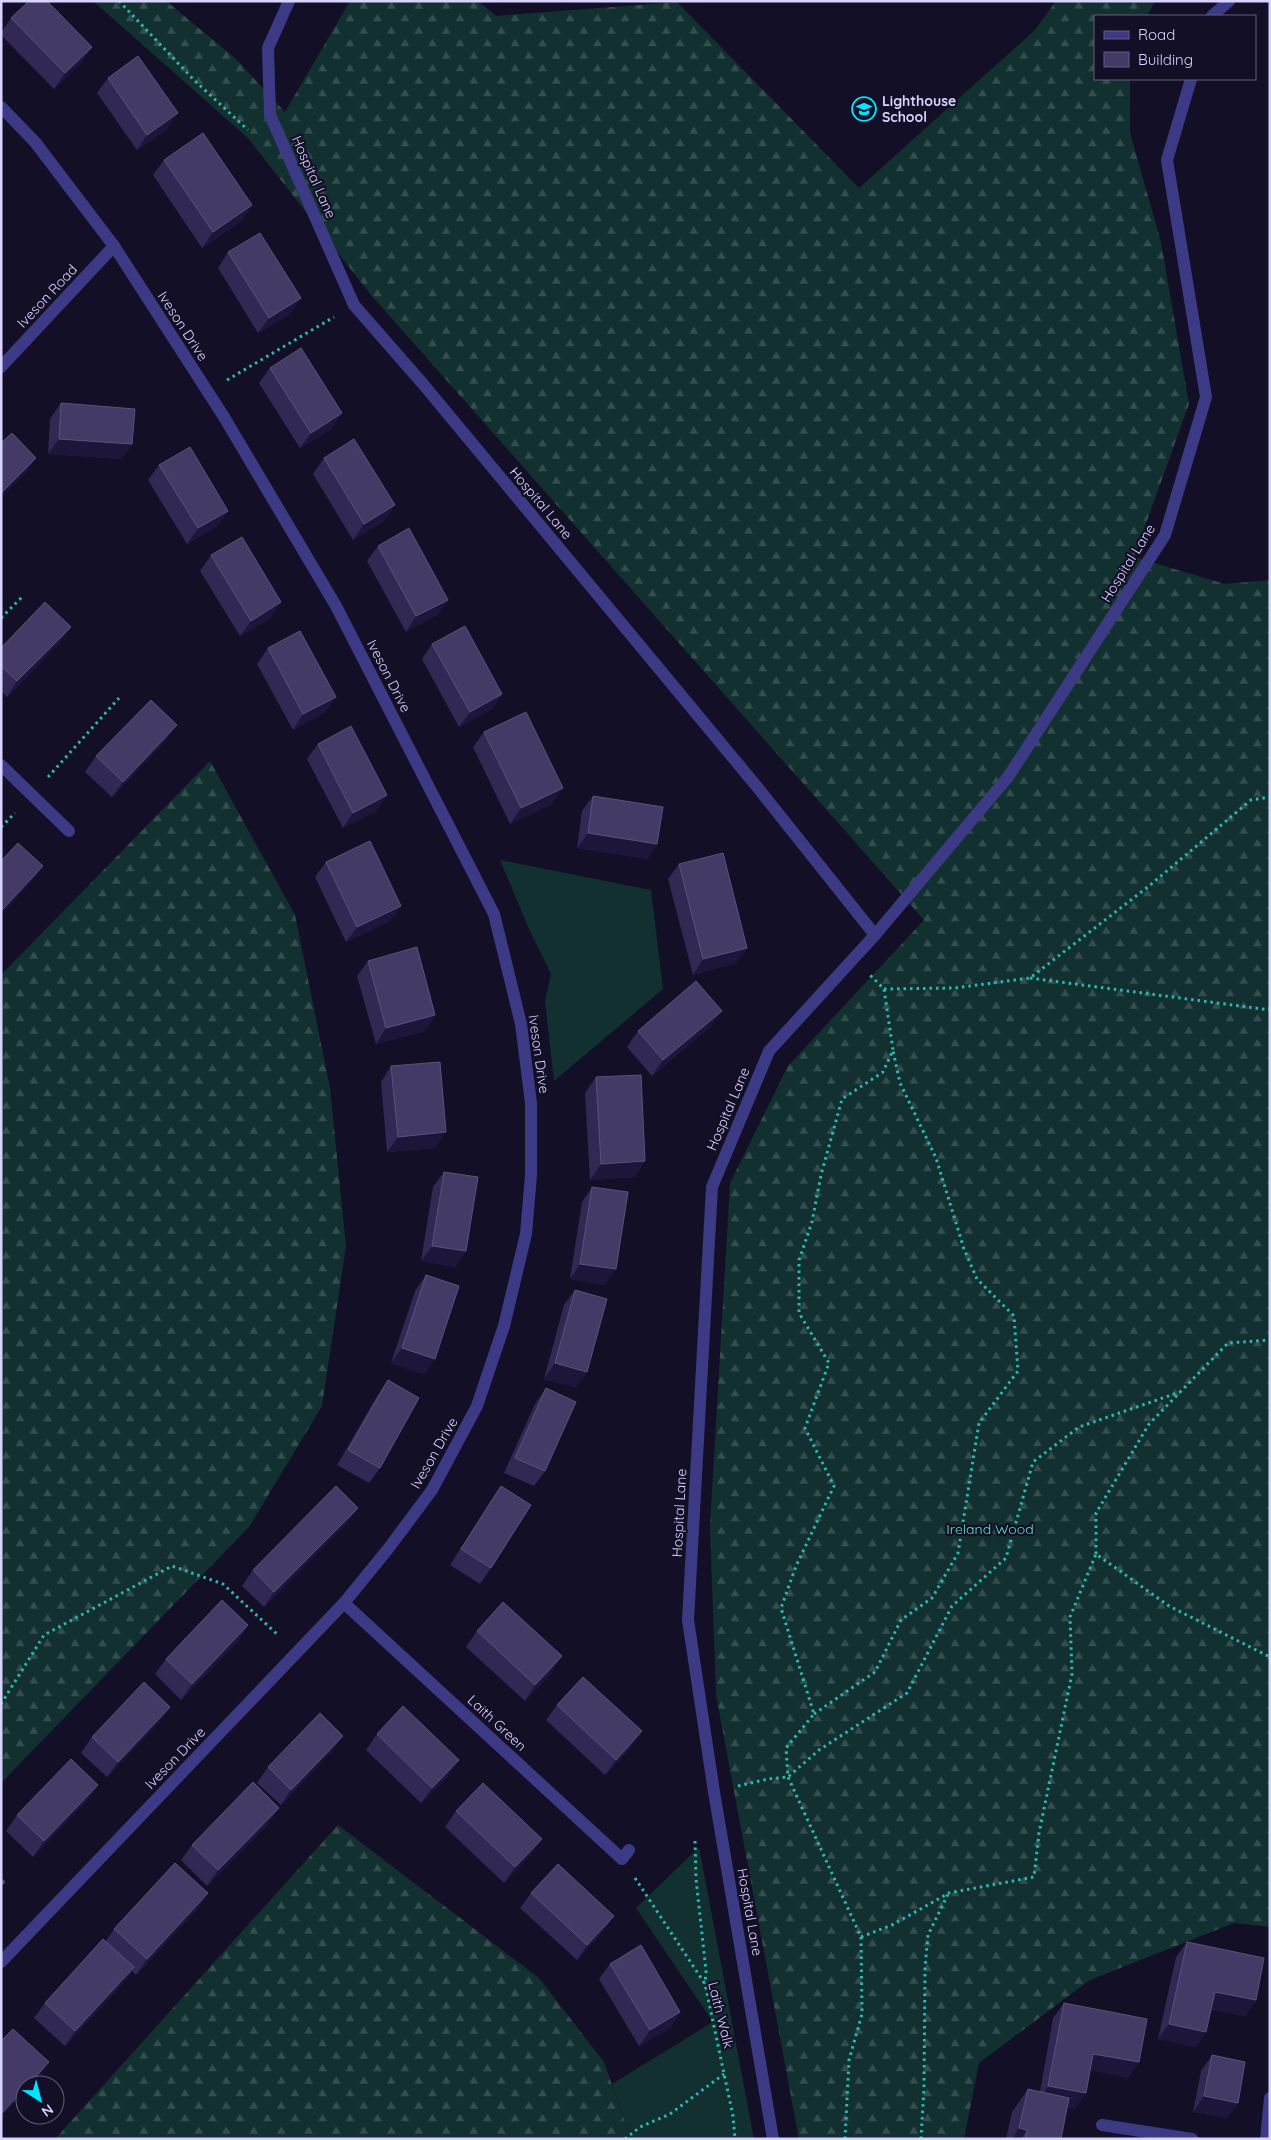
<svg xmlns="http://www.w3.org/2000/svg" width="1271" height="2140" viewBox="0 0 1271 2140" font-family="Quicksand,sans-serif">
	<defs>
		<pattern id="forest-firs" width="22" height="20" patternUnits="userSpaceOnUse" patternTransform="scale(1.25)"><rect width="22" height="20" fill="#12302f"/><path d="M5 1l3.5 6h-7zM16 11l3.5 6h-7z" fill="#344d4e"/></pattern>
	</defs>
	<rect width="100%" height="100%" fill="#130f26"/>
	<g fill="#12302f">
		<polygon points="500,860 651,890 663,989 554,1081 545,1001 551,974 529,929"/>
		<polygon points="699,1847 754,2139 631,2139 612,2084 713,2022 636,1908"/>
	</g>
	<g fill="url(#forest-firs)">
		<polygon points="93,1 166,1 235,58 285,112 350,1 478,1 496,16 677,2 859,188 1034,31 1056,1 1155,1 1147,16 1095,16 1095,79 1130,79 1130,133 1161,242 1189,404 1134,557 1225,584 1270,580 1270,1927 1234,1923 1090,1980 979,2063 964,2139 799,2139 716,1695 710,1526 730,1183 788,1066 924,920 371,295 248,138"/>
		<polygon points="210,761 295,915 330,1088 346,1246 322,1406 249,1527 1,1783 1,975"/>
		<polygon points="338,1825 539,1978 604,2062 631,2139 55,2139"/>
	</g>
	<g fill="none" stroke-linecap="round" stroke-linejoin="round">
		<g stroke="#2fb8b0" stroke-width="3" stroke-dasharray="2.5 4" stroke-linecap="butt">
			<polyline points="119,1 194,80 248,130"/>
			<polyline points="227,380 334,317"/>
			<polyline points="1,618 24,595"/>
			<polyline points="48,777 119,698"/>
			<polyline points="1,827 15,813"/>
			<polyline points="1030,978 1270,1010"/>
			<polyline points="884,989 955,988 1030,978 1149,886 1251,800 1270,797"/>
			<polyline points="1096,1554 1096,1513 1149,1424 1228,1343 1270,1340"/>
			<polyline points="1,1704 44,1635 172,1566 223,1584 279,1636"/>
			<polyline points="814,1714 875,1672 901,1620 932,1598 958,1553 979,1423 1018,1371 1014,1316 977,1279 964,1249 936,1158 900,1083 893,1051"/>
			<polyline points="738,1786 768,1779 788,1777 819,1750 907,1693 952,1606 1006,1558 1033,1462 1079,1427 1180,1392"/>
			<polyline points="695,1841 696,1879 706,1971 705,1984"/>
			<polyline points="635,1878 705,1984 733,2116 735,2139"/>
			<polyline points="861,1937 892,1925 949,1893 1034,1877 1039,1833 1072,1674 1070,1617 1096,1554 1169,1606 1270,1657"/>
			<polyline points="625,2139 640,2127 670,2114 724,2074"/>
			<polyline points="845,2139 849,2060 862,2014 861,1937 788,1777 786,1748 814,1714 781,1608 796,1566 834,1486 805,1428 829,1363 799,1313 799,1260 812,1222 821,1175 842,1099 883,1072 893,1050 884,989 870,975"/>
			<polyline points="921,2139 924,2088 925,1968 928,1935 948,1894"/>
		</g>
		<g stroke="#3d3a85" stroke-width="12">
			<polyline points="289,1 268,48 270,115 354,305 423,384 758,788 875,935"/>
			<polyline points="1212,16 1229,1"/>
			<polyline points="1,107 35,142 114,246 224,417 336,606 494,914 521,1024 531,1103 531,1175 526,1234 504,1326 477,1406 432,1490 388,1549 344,1603 1,1962"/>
			<polyline points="1,367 114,246"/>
			<polyline points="1,765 69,831"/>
			<polyline points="344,1603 622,1859 629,1850"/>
			<polyline points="1102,2125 1192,2139"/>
			<polyline points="773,2139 714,1792 688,1620 712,1187 769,1051 875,935 1008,777 1165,535 1206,397 1167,160 1191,79"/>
			<polyline points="1266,2139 1270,2098"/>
		</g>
	</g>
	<g fill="#312854">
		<polygon points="11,18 92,47 81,63 54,89 1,35 1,33"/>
		<polygon points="108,78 167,129 137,150 97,93"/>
		<polygon points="164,160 252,205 241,221 202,248 153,175"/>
		<polygon points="228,252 301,298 290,314 258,333 218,268"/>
		<polygon points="270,368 331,429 300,448 259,383"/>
		<polygon points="61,403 132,444 121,459 48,454 50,419"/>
		<polygon points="324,458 384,521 353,540 313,474"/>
		<polygon points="159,465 228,511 217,526 187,544 148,480"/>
		<polygon points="378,546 448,600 437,615 406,632 367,561"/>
		<polygon points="211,555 271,618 240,636 200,571"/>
		<polygon points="71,627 60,642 7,697 1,691 1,648"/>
		<polygon points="432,644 502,694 492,709 459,727 422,659"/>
		<polygon points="268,648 336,697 325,712 293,730 257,664"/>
		<polygon points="484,732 552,804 510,824 473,747"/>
		<polygon points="166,740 112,797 85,772 96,756"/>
		<polygon points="318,744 387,795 376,811 343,828 307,759"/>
		<polygon points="593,796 657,844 647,859 577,848 582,811"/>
		<polygon points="326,862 401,906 390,921 346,942 315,877"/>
		<polygon points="679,864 747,948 736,963 693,975 668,879"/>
		<polygon points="368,961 435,1015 425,1031 376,1044 357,976"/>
		<polygon points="711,1026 652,1076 627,1047 638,1031"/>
		<polygon points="391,1066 435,1148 387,1152 381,1082"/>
		<polygon points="596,1077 635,1177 590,1180 585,1093"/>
		<polygon points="444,1172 466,1251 455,1267 421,1261 433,1187"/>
		<polygon points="592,1187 605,1285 570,1279 582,1202"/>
		<polygon points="426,1275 435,1359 424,1374 391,1363 415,1291"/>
		<polygon points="575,1290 587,1372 576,1387 544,1379 564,1305"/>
		<polygon points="388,1380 380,1468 369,1483 337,1465 377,1396"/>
		<polygon points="546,1388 545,1471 534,1486 504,1473 535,1404"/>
		<polygon points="501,1486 491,1568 480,1584 450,1565 490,1502"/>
		<polygon points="358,1508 347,1523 264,1607 242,1586 253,1570"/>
		<polygon points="248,1625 238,1641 181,1700 155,1674 166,1659"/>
		<polygon points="477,1631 552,1672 525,1701 466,1647"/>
		<polygon points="557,1705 631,1747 605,1775 546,1720"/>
		<polygon points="170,1707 159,1722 107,1777 81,1753 92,1737"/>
		<polygon points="377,1734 448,1776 421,1803 366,1750"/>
		<polygon points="332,1751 281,1805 257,1783 268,1767"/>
		<polygon points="98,1785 87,1800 33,1857 6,1831 17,1815"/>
		<polygon points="456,1811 531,1854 504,1883 445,1827"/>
		<polygon points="269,1823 207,1886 181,1860 192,1845"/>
		<polygon points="208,1893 197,1909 136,1975 132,1971 123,1983 65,2046 34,2018 45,2003 106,1941 114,1929"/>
		<polygon points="531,1893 614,1916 603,1931 577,1960 520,1908"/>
		<polygon points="1187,1942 1256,2000 1245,2016 1211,2009 1196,2047 1158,2039 1176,1957"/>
		<polygon points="610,1964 680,2012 670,2028 639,2046 599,1979"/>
		<polygon points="1064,2003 1139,2062 1128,2078 1090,2070 1075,2109 1067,2107 1061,2139 1006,2139 1012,2112 1028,2089 1040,2092 1053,2018"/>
		<polygon points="1212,2055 1238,2103 1227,2118 1193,2112 1201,2071"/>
	</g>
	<g fill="#1d163a">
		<polygon points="92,47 81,63 54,89 65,73"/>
		<polygon points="178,113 167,129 137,150 147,135"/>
		<polygon points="252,205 241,221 202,248 213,232"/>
		<polygon points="301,298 290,314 258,333 269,318"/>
		<polygon points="342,413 331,429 300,448 311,433"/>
		<polygon points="59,439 132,444 121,459 48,454"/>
		<polygon points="36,458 26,473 1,497 1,493"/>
		<polygon points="395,505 384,521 353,540 364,524"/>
		<polygon points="228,511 217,526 187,544 198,528"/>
		<polygon points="448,600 437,615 406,632 416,616"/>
		<polygon points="281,602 271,618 240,636 251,621"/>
		<polygon points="71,627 60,642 7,697 17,681"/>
		<polygon points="502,694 492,709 459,727 470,712"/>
		<polygon points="336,697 325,712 293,730 303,714"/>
		<polygon points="177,725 166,740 112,797 123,782"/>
		<polygon points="563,788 552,804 510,824 521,808"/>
		<polygon points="387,795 376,811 343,828 353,813"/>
		<polygon points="588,833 657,844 647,859 577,848"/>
		<polygon points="43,866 32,881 1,915 1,911"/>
		<polygon points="401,906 390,921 346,942 357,927"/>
		<polygon points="747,948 736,963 693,975 703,959"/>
		<polygon points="722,1011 711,1026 652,1076 663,1060"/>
		<polygon points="435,1015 425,1031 376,1044 386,1028"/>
		<polygon points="446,1132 435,1148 387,1152 398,1137"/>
		<polygon points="645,1161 635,1177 590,1180 601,1164"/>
		<polygon points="432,1246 466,1251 455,1267 421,1261"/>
		<polygon points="580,1264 616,1269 605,1285 570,1279"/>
		<polygon points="402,1348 435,1359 424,1374 391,1363"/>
		<polygon points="555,1363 587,1372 576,1387 544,1379"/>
		<polygon points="358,1508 347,1523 264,1607 274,1592"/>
		<polygon points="248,1625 238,1641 181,1700 192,1684"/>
		<polygon points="562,1656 552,1672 525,1701 535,1685"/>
		<polygon points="170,1707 159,1722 107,1777 118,1762"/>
		<polygon points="642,1731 631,1747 605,1775 616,1760"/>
		<polygon points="343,1736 332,1751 281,1805 291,1790"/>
		<polygon points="459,1760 448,1776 421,1803 432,1788"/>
		<polygon points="98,1785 87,1800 33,1857 44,1841"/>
		<polygon points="279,1808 269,1823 207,1886 218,1870"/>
		<polygon points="542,1839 531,1854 504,1883 515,1867"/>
		<polygon points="208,1893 197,1909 136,1975 147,1959"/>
		<polygon points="614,1916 603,1931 577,1960 587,1945"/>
		<polygon points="134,1967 123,1983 65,2046 75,2031"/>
		<polygon points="1215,1992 1256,2000 1245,2016 1204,2007"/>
		<polygon points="680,2012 670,2028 639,2046 650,2030"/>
		<polygon points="1169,2024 1206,2032 1196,2047 1158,2039"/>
		<polygon points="1093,2054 1139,2062 1128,2078 1082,2069"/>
		<polygon points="49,2062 39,2077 32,2085 28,2085"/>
		<polygon points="1048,2086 1086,2093 1075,2109 1038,2102"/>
		<polygon points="25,2088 25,2092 1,2117 1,2114"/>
		<polygon points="1204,2096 1238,2103 1227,2118 1193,2112"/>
		<polygon points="1019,2128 1027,2130 1021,2139 1012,2139"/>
	</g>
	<g fill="#433a66" stroke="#5a527e">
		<polygon points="29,1 47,1 92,47 65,73 11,18"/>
		<polygon points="138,56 178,113 147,135 108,78"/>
		<polygon points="203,133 252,205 213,232 164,160"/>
		<polygon points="260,233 301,298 269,318 228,252"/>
		<polygon points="301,348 342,413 311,433 270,368"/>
		<polygon points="61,403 135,409 132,444 59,439"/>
		<polygon points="12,433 36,458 1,493 1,443"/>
		<polygon points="354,439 395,505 364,524 324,458"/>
		<polygon points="190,447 228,511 198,528 159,465"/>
		<polygon points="409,528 448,600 416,616 378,546"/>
		<polygon points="242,537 281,602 251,621 211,555"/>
		<polygon points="45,602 71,627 17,681 1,666 1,648"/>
		<polygon points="465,626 502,694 470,712 432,644"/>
		<polygon points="300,631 336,697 303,714 268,648"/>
		<polygon points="151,700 177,725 123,782 96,756"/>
		<polygon points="526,712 563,788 521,808 484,732"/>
		<polygon points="351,726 387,795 353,813 318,744"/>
		<polygon points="593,796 663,807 657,844 588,833"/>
		<polygon points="370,841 401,906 357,927 326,862"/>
		<polygon points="18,843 43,866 1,911 1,861"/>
		<polygon points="723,853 747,948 703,959 679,864"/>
		<polygon points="417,947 435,1015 386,1028 368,961"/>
		<polygon points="696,981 722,1011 663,1060 638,1031"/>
		<polygon points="440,1062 446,1132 398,1137 391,1066"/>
		<polygon points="641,1075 645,1161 601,1164 596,1077"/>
		<polygon points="444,1172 478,1177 466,1251 432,1246"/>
		<polygon points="592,1187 628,1192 616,1269 580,1264"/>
		<polygon points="426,1275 459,1286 435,1359 402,1348"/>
		<polygon points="575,1290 607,1299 587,1372 555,1363"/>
		<polygon points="388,1380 419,1398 380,1468 348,1450"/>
		<polygon points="546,1388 576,1402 545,1471 515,1458"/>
		<polygon points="336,1486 358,1508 274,1592 253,1570"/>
		<polygon points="501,1486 531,1505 491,1568 461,1549"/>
		<polygon points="222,1600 248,1625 192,1684 166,1659"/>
		<polygon points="503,1602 562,1656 535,1685 477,1631"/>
		<polygon points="583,1677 642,1731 616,1760 557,1705"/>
		<polygon points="144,1682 170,1707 118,1762 92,1737"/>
		<polygon points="403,1706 459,1760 432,1788 377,1734"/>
		<polygon points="320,1713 343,1736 291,1790 268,1767"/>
		<polygon points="71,1759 98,1785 44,1841 17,1815"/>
		<polygon points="253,1782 279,1808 218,1870 192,1845"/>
		<polygon points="483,1783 542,1839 515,1867 456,1811"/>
		<polygon points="175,1863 208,1893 147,1959 114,1929"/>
		<polygon points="558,1864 614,1916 587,1945 531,1893"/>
		<polygon points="1,1878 5,1882 1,1886"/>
		<polygon points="103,1939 134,1967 75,2031 45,2003"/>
		<polygon points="1187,1942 1264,1958 1256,2000 1215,1992 1206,2032 1169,2024"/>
		<polygon points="641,1945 680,2012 650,2030 610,1964"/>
		<polygon points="1064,2003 1147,2019 1139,2062 1093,2054 1086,2093 1048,2086"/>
		<polygon points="13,2029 49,2062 28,2085 25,2085 25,2088 1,2114 1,2041"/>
		<polygon points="1212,2055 1245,2062 1238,2103 1204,2096"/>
		<polygon points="1028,2089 1069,2098 1061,2139 1025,2139 1027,2130 1019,2128"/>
		<polygon points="1194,2137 1203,2139 1193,2139"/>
	</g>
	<defs>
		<g id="school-ring" transform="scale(1.25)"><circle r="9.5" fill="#130f26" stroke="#00e5ff" stroke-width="1.5"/><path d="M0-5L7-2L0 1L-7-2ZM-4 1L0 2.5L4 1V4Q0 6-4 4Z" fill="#00e5ff"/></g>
	</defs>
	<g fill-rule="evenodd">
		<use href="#school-ring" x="864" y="109"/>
	</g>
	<g text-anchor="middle" stroke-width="4.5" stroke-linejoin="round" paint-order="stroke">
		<g font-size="14" font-weight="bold" fill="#d9d4ff" stroke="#130f26" text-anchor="start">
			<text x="882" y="106">Lighthouse<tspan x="882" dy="16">School</tspan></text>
		</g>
		<g font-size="14" fill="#d9d4ff" stroke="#130f26">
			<text transform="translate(314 177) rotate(66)" y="5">Hospital Lane</text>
			<text transform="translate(47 296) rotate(-47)" y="5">Iveson Road</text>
			<text transform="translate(183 326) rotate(57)" y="5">Iveson Drive</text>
			<text transform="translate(541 503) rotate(50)" y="5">Hospital Lane</text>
			<text transform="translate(1128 563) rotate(-58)" y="5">Hospital Lane</text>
			<text transform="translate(389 676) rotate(63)" y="5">Iveson Drive</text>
			<text transform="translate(539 1054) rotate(82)" y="5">Iveson Drive</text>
			<text transform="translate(728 1109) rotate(-67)" y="5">Hospital Lane</text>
			<text transform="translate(434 1453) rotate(-60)" y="5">Iveson Drive</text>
			<text transform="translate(679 1513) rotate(-87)" y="5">Hospital Lane</text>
			<text transform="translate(497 1723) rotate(43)" y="5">Laith Green</text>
			<text transform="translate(175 1758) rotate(-46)" y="5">Iveson Drive</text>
			<text transform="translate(750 1912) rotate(80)" y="5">Hospital Lane</text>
			<text transform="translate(721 2015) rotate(76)" y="5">Laith Walk</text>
		</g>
		<g font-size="14" fill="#5fe0c0" stroke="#130f26">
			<text x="990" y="1534">Ireland Wood</text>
		</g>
	</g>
	<rect width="1271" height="2140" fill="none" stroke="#d9d4ff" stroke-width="5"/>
	<rect x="1094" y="15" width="162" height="65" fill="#130f26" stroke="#625e7d"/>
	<rect x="1104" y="31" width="25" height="8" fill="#3d3a85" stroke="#625e7d"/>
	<text x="1138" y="40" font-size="15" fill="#d9d4ff">Road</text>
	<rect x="1104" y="52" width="25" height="15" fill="#433a66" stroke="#625e7d"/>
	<text x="1138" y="65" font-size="15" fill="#d9d4ff">Building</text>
	<g transform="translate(40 2100) rotate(144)"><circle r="24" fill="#130f26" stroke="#625e7d"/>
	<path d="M0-4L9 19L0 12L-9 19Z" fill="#00e5ff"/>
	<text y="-8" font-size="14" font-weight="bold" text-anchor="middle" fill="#d9d4ff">N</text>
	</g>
</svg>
